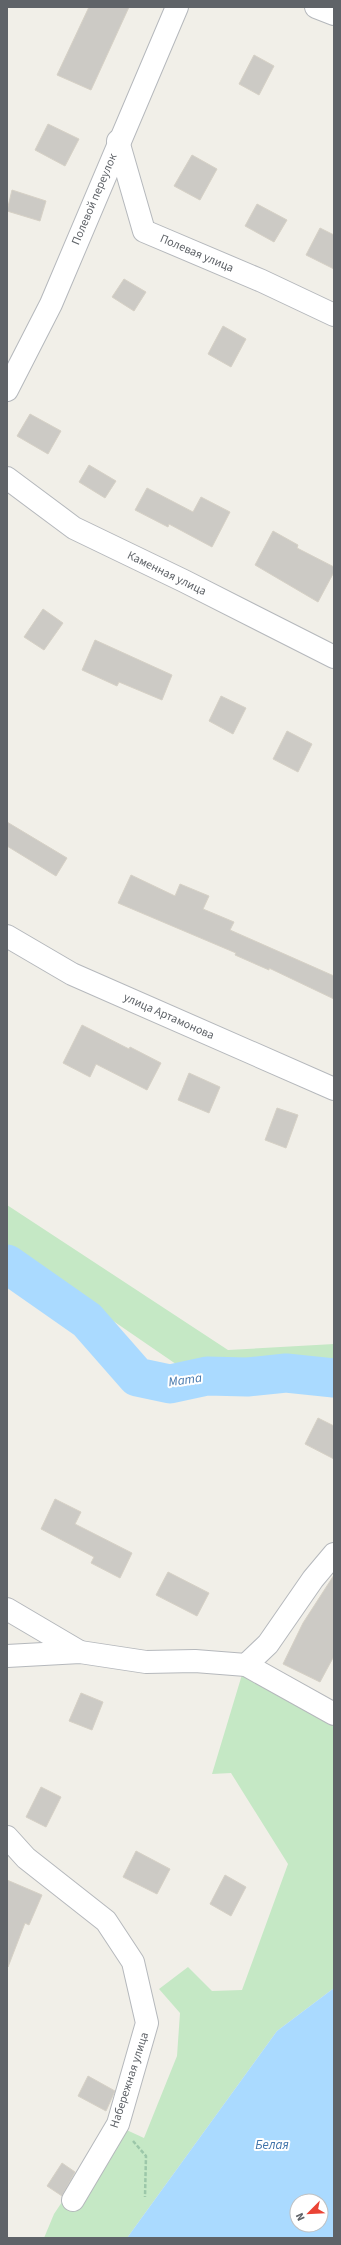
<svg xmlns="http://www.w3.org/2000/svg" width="341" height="2245" viewBox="0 0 341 2245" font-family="'Source Sans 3',sans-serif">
	<rect width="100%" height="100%" fill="#f1efe8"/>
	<g fill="#c5e8c5">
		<polygon points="7,1205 228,1350 334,1344 334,1387 205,1384 7,1248"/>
		<polygon points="244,1668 334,1723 334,1988 277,2031 127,2238 44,2238 54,2214 86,2166 107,2121 144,2138 177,2056 180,2013 159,1989 188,1967 212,1991 242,1990 288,1864 231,1773 212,1774"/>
	</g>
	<path fill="#aadaff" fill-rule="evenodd" d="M334,1988V2238H127L277,2031ZM297,2201H321V2225H297Z"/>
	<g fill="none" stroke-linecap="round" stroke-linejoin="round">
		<polyline stroke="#aadaff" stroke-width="39" points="7,1264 87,1320 137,1377 170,1384 207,1376 247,1377 286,1373 334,1378"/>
	</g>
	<g fill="#cccac5" stroke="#d6d1c6">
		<polygon points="89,7 129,7 91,90 57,75"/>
		<polygon points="254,55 274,66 259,95 239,84"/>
		<polygon points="48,124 79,139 65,166 35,150"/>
		<polygon points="192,155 217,169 200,200 174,186"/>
		<polygon points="12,190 46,201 40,221 7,211"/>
		<polygon points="257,204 287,220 274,242 245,226"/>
		<polygon points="320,228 334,235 334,269 306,255"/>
		<polygon points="124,279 146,292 134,311 112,297"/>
		<polygon points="223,326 246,339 231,367 208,354"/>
		<polygon points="30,414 61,431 48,454 17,436"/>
		<polygon points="89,465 116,481 105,498 79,482"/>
		<polygon points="147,488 193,512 201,497 230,512 212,547 169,524 168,527 135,510"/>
		<polygon points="273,531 298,545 297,548 334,567 334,572 318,602 255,565"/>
		<polygon points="43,609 63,623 44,650 24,637"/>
		<polygon points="95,640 172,675 162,700 119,682 117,686 82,670"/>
		<polygon points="221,696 246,708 233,734 209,721"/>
		<polygon points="287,731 312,744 298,772 273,759"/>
		<polygon points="7,822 67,858 56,876 7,846"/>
		<polygon points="131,875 175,896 180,884 209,896 203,909 234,922 230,930 334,976 334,999 269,968 269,970 235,955 236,953 118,903"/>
		<polygon points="82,1025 129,1049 130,1047 161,1063 147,1090 96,1064 90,1077 63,1063"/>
		<polygon points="189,1073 220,1087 209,1113 178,1100"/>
		<polygon points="277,1108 298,1115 286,1148 265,1140"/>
		<polygon points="318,1418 334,1426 334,1459 305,1444"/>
		<polygon points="55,1499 81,1512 75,1524 132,1553 120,1578 91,1563 94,1557 41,1529"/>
		<polygon points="168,1572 209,1593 197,1616 156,1595"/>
		<polygon points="334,1575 334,1656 320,1682 283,1664 303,1623"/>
		<polygon points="81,1693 103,1702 92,1730 69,1721"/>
		<polygon points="41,1787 61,1797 46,1827 26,1817"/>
		<polygon points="136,1851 170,1869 157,1894 123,1877"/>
		<polygon points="225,1875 246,1887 231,1916 210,1904"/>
		<polygon points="7,1880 42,1895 29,1925 25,1923 8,1967"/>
		<polygon points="88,2076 115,2091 106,2111 78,2096"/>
		<polygon points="62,2163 75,2172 62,2196 47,2186"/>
	</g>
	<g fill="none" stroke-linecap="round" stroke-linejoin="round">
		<g stroke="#b5b8bc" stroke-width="24">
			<g id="minor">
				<polyline points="316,7 334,14"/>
				<polyline points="118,141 144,231 262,281 334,315"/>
				<polyline points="7,390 51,304 177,7"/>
				<polyline points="7,478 74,528 184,581 334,657"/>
				<polyline points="7,936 72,974 334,1089"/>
				<polyline points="7,1609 80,1652"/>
				<polyline points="7,1656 80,1652 146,1662 195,1661 246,1665 268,1644 313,1579 334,1554"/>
				<polyline points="246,1665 334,1714"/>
				<polyline points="7,1837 26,1858 106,1921 133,1962 147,2023 118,2124 73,2200"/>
			</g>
		</g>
		<polyline stroke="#9cc7a9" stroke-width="2.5" stroke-dasharray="4 2" stroke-linecap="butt" points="133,2141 146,2156 145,2197"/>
		<use href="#minor" stroke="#fff" stroke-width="22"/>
	</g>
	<g text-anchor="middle" stroke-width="4" stroke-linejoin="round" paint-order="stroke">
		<g font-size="12" fill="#5f6368" stroke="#fff">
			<text transform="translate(94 199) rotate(-67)" y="4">Полевой переулок</text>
			<text transform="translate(197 253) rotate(23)" y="4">Полевая улица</text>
			<text transform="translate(167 573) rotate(26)" y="4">Каменная улица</text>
			<text transform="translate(169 1016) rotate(24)" y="4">улица Артамонова</text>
			<text transform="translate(129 2080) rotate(-72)" y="4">Набережная улица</text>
		</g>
		<g font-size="13" font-style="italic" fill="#4174aa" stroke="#fff">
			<text transform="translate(185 1379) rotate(-8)" y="5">Мата</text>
			<text x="272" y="2149">Белая</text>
		</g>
	</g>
	<rect width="341" height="2245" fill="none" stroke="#5f6368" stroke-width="16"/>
	<g transform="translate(309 2213) rotate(246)"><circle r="19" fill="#ffffff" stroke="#bfc1c3"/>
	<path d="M0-3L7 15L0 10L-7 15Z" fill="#ea4335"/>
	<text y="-6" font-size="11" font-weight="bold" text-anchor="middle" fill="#5f6368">N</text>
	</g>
</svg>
